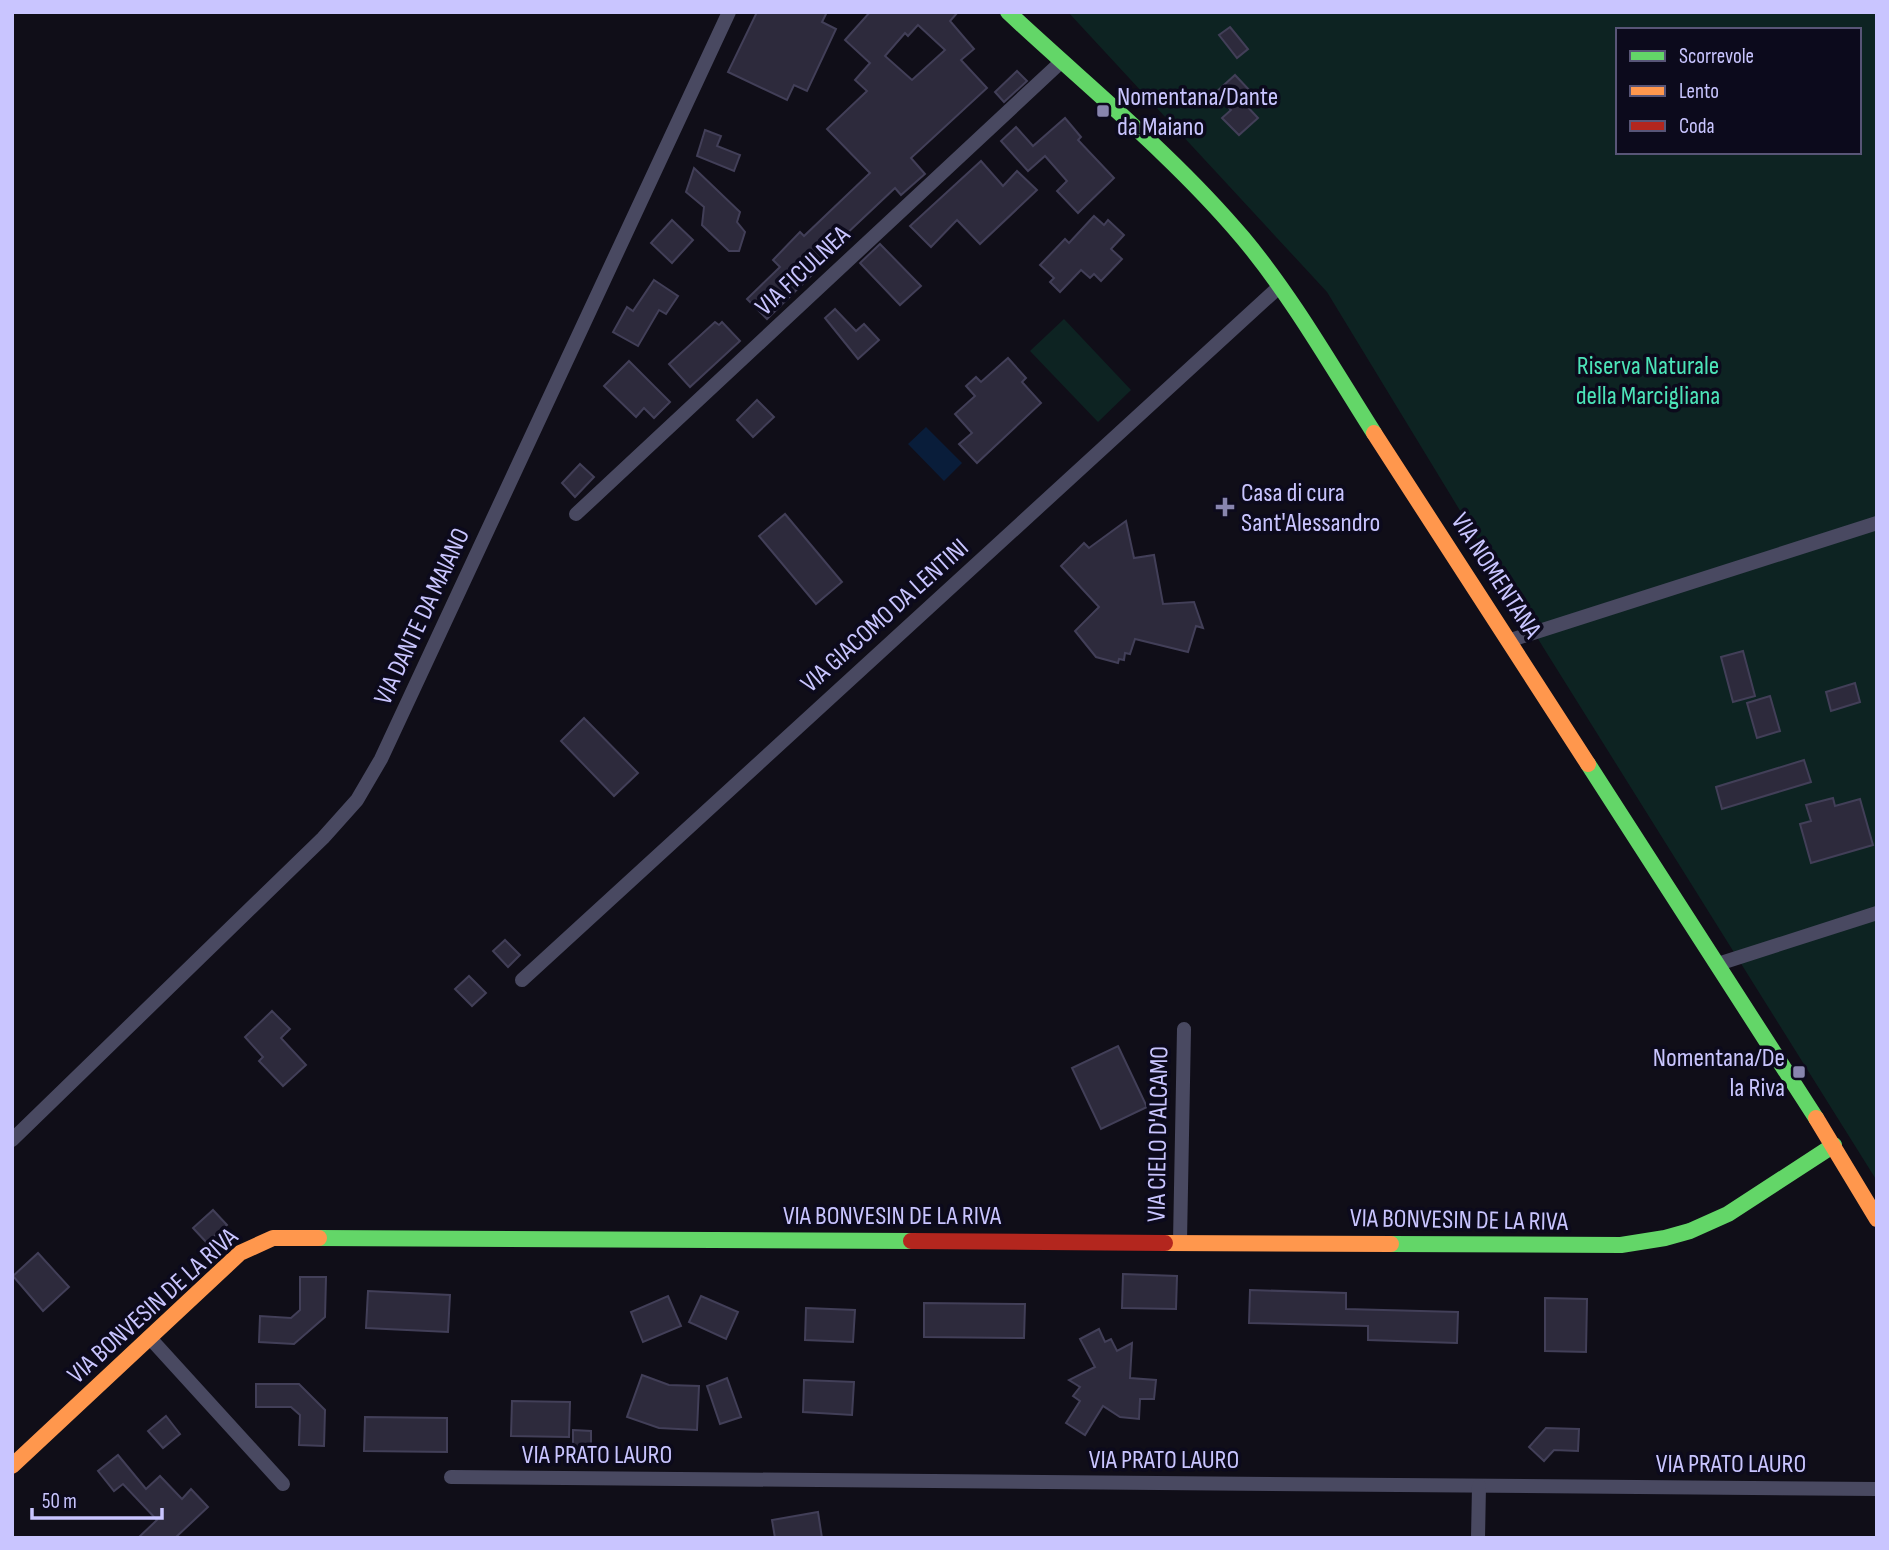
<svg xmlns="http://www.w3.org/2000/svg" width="1889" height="1550" viewBox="0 0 1889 1550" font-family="'Sofia Sans Condensed',sans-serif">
	<rect width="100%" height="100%" fill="#100e18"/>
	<g fill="#0d2322" fill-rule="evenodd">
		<path d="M1068,12H1877V1181L1543,647L1327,292ZM1618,30H1859V152H1618Z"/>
		<polygon points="1064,319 1131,390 1098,422 1030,351"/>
	</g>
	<polygon fill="#091d3a" points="926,427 962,463 944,481 908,444"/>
	<g fill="#2d2a3c" stroke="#423f58" stroke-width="2" fill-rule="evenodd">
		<polygon points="757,12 827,12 822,22 836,29 807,91 794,85 787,100 728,72"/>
		<path d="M870,12H958L950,21L974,49L961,60L987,88L911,158L925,174L901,195L895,188L824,255L828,259L767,319L747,299L780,267L773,260L800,232L804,236L870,173L827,129L867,91L855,80L870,63L845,40ZM918,25L945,50L912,80L885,56L905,33L908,36Z"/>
		<polygon points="1230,27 1248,49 1237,58 1219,35"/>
		<polygon points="1017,71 1027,81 1004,102 995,92"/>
		<polygon points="1235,75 1252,93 1243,102 1258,118 1239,135 1222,118 1231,110 1215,93"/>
		<polygon points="1065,118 1081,137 1078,140 1114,178 1078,213 1057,191 1067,181 1045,156 1028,171 1001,141 1016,127 1033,146"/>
		<polygon points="705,130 721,136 717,146 740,155 734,171 697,156"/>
		<polygon points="981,161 1003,186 1017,171 1037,190 980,244 957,220 931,247 910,226"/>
		<polygon points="694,168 740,212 737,222 745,232 739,251 729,251 702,225 704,207 686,192"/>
		<polygon points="1094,216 1104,225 1108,220 1124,235 1111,249 1122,259 1101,281 1094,274 1090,278 1081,270 1060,292 1050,282 1054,278 1040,265 1065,239 1069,243"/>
		<polygon points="672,220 693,240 672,263 651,243"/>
		<polygon points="880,244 921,286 900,305 860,263"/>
		<polygon points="654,280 678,296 666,314 659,310 638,346 613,332 627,307 633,311"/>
		<polygon points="835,309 856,331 864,324 879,340 858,359 825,318"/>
		<polygon points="715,322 719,325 722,322 740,341 690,387 669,364"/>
		<polygon points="1008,358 1026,378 1022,382 1041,403 977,463 959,444 972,433 955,414 975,396 966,386 976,377 981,382"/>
		<polygon points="629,361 670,402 654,418 644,408 636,417 604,386"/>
		<polygon points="757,400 774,417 753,437 737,420"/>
		<polygon points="580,464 594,477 575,497 562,483"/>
		<polygon points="785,514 842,582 816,604 759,536"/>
		<polygon points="1126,521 1134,558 1154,555 1163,604 1194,602 1203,628 1196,626 1188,652 1135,639 1130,654 1125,653 1124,660 1119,659 1118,663 1096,657 1075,631 1099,607 1061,566 1084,543 1089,548"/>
		<polygon points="1743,651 1755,696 1733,702 1721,657"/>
		<polygon points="1855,683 1860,702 1831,711 1826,692"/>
		<polygon points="1770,696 1780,731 1757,738 1747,703"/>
		<polygon points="584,718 638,773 614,796 561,741"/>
		<polygon points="1804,760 1811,782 1722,809 1716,787"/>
		<polygon points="1833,798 1835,806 1860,799 1873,845 1811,863 1800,824 1811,821 1806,805"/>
		<polygon points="505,940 520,955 508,967 493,951"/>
		<polygon points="469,976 486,993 472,1006 455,989"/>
		<polygon points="272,1011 290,1029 281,1038 306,1065 283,1086 259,1061 263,1057 245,1037"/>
		<polygon points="1118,1046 1147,1107 1101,1129 1072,1068"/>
		<polygon points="213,1210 227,1225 207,1243 193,1228"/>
		<polygon points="38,1253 69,1287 43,1311 13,1276"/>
		<polygon points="1123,1274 1177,1276 1176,1309 1122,1308"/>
		<polygon points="300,1277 326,1277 325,1317 294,1344 259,1342 260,1316 291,1318 300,1310"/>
		<polygon points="1250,1290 1346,1293 1346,1309 1458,1312 1457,1343 1368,1340 1368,1326 1249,1323"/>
		<polygon points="368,1291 450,1295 448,1332 366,1328"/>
		<polygon points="668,1296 681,1326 643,1342 631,1312"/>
		<polygon points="701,1296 738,1312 726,1339 689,1322"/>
		<polygon points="1545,1298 1587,1299 1586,1352 1545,1351"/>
		<polygon points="924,1303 1025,1304 1024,1338 924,1337"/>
		<polygon points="806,1308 855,1310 853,1342 805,1340"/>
		<polygon points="1099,1329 1105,1342 1111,1339 1117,1351 1132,1343 1130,1378 1156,1380 1154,1399 1140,1399 1139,1419 1120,1417 1103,1406 1085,1435 1066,1423 1080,1401 1073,1396 1080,1387 1069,1380 1095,1367 1080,1339"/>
		<polygon points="642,1375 669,1385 699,1386 697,1430 659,1428 627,1417"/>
		<polygon points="727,1378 741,1417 720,1424 707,1386"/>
		<polygon points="804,1380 854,1382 852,1415 803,1412"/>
		<polygon points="256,1384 299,1384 325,1410 324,1446 299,1445 300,1415 291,1407 256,1407"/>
		<polygon points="512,1401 570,1402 569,1437 511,1436"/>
		<polygon points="166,1416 180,1434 163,1448 148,1431"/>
		<polygon points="365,1417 447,1418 447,1452 364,1451"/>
		<polygon points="1546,1428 1579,1429 1578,1451 1554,1450 1544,1461 1529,1447"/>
		<polygon points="573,1430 591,1431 591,1460 573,1459"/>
		<polygon points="118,1455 146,1489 160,1476 182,1499 191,1489 208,1507 175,1538 138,1538 157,1520 123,1484 114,1491 98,1471"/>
		<polygon points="818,1512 822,1538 775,1538 772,1520"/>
	</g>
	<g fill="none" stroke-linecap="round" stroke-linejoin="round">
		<g stroke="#494961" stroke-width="14">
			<polyline points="576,514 1061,62"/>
			<polyline points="1511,640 1877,523"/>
			<polyline points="1718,964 1877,913"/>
			<polyline points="522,980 1280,286"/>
			<polyline points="12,1140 323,838 357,800 381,759 729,12"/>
			<polyline points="1180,1241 1184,1029"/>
			<polyline points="149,1337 283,1484"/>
			<polyline points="451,1477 1877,1489"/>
			<polyline points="1478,1538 1479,1486"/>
		</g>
		<g stroke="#63d668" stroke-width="16">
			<path d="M1008,12C1087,86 1173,155 1243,238C1293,298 1332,367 1374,433"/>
			<polyline points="1588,764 1816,1118"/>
			<polyline points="319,1238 911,1241"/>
			<polyline points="1391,1244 1621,1245 1665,1238 1690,1231 1728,1214 1834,1145"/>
		</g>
		<g stroke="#ff974d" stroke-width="16">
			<polyline points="1374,433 1588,764"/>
			<polyline points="1816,1118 1877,1219"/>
			<polyline points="1165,1243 1391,1244"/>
			<polyline points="12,1466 240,1253 273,1238 319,1238"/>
		</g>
		<polyline stroke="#b3261e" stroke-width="16" points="911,1241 1165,1243"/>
	</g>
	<g fill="#8885ae" stroke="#0c0a1c" stroke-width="2.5">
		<rect x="1096" y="104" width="14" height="14" rx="3.5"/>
		<path d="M1221.5 496.5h7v7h7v7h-7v7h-7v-7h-7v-7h7z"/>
		<rect x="1792" y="1065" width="14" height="14" rx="3.5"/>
	</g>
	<g text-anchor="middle" stroke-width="7" stroke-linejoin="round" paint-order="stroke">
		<g font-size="26" fill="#c9c5ff" stroke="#0c0a1c" text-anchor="start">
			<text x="1117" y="105">Nomentana/Dante<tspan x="1117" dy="30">da Maiano</tspan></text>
			<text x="1241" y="501">Casa di cura<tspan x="1241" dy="30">Sant'Alessandro</tspan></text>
			<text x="1785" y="1066" text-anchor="end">Nomentana/De<tspan x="1785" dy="30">la Riva</tspan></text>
		</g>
		<g font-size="26" fill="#c9c5ff" stroke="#0c0a1c">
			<text transform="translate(802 270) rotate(-43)" y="9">VIA FICULNEA</text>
			<text transform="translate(1497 575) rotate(57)" y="9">VIA NOMENTANA</text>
			<text transform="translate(884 615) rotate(-42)" y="9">VIA GIACOMO DA LENTINI</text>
			<text transform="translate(421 616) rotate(-65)" y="9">VIA DANTE DA MAIANO</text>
			<text transform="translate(1157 1134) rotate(-89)" y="9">VIA CIELO D'ALCAMO</text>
			<text x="892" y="1224">VIA BONVESIN DE LA RIVA</text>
			<text transform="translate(1459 1219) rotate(1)" y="9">VIA BONVESIN DE LA RIVA</text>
			<text transform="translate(152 1305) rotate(-42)" y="9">VIA BONVESIN DE LA RIVA</text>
			<text x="597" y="1463">VIA PRATO LAURO</text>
			<text x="1164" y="1468">VIA PRATO LAURO</text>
			<text x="1731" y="1472">VIA PRATO LAURO</text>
		</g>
		<g font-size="26" fill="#4ce4b8" stroke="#0c0a1c">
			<text x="1648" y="374">Riserva Naturale<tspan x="1648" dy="30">della Marcigliana</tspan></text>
		</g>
	</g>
	<rect width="1889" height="1550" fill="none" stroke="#c9c5ff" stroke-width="28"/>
	<rect x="1616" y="28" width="245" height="126" fill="#0c0a1c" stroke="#585577" stroke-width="2"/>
	<rect x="1630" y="51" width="35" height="10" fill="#63d668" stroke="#585577" stroke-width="2"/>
	<text x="1679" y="63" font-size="21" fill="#c9c5ff">Scorrevole</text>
	<rect x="1630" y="86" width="35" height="10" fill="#ff974d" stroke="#585577" stroke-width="2"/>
	<text x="1679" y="98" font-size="21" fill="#c9c5ff">Lento</text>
	<rect x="1630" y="121" width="35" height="10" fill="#b3261e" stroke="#585577" stroke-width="2"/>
	<text x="1679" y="133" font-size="21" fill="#c9c5ff">Coda</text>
	<path d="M32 1508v10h130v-10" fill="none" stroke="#c9c5ff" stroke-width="3.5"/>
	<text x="42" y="1508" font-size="21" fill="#c9c5ff" stroke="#0c0a1c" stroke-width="5" paint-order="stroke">50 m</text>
</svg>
